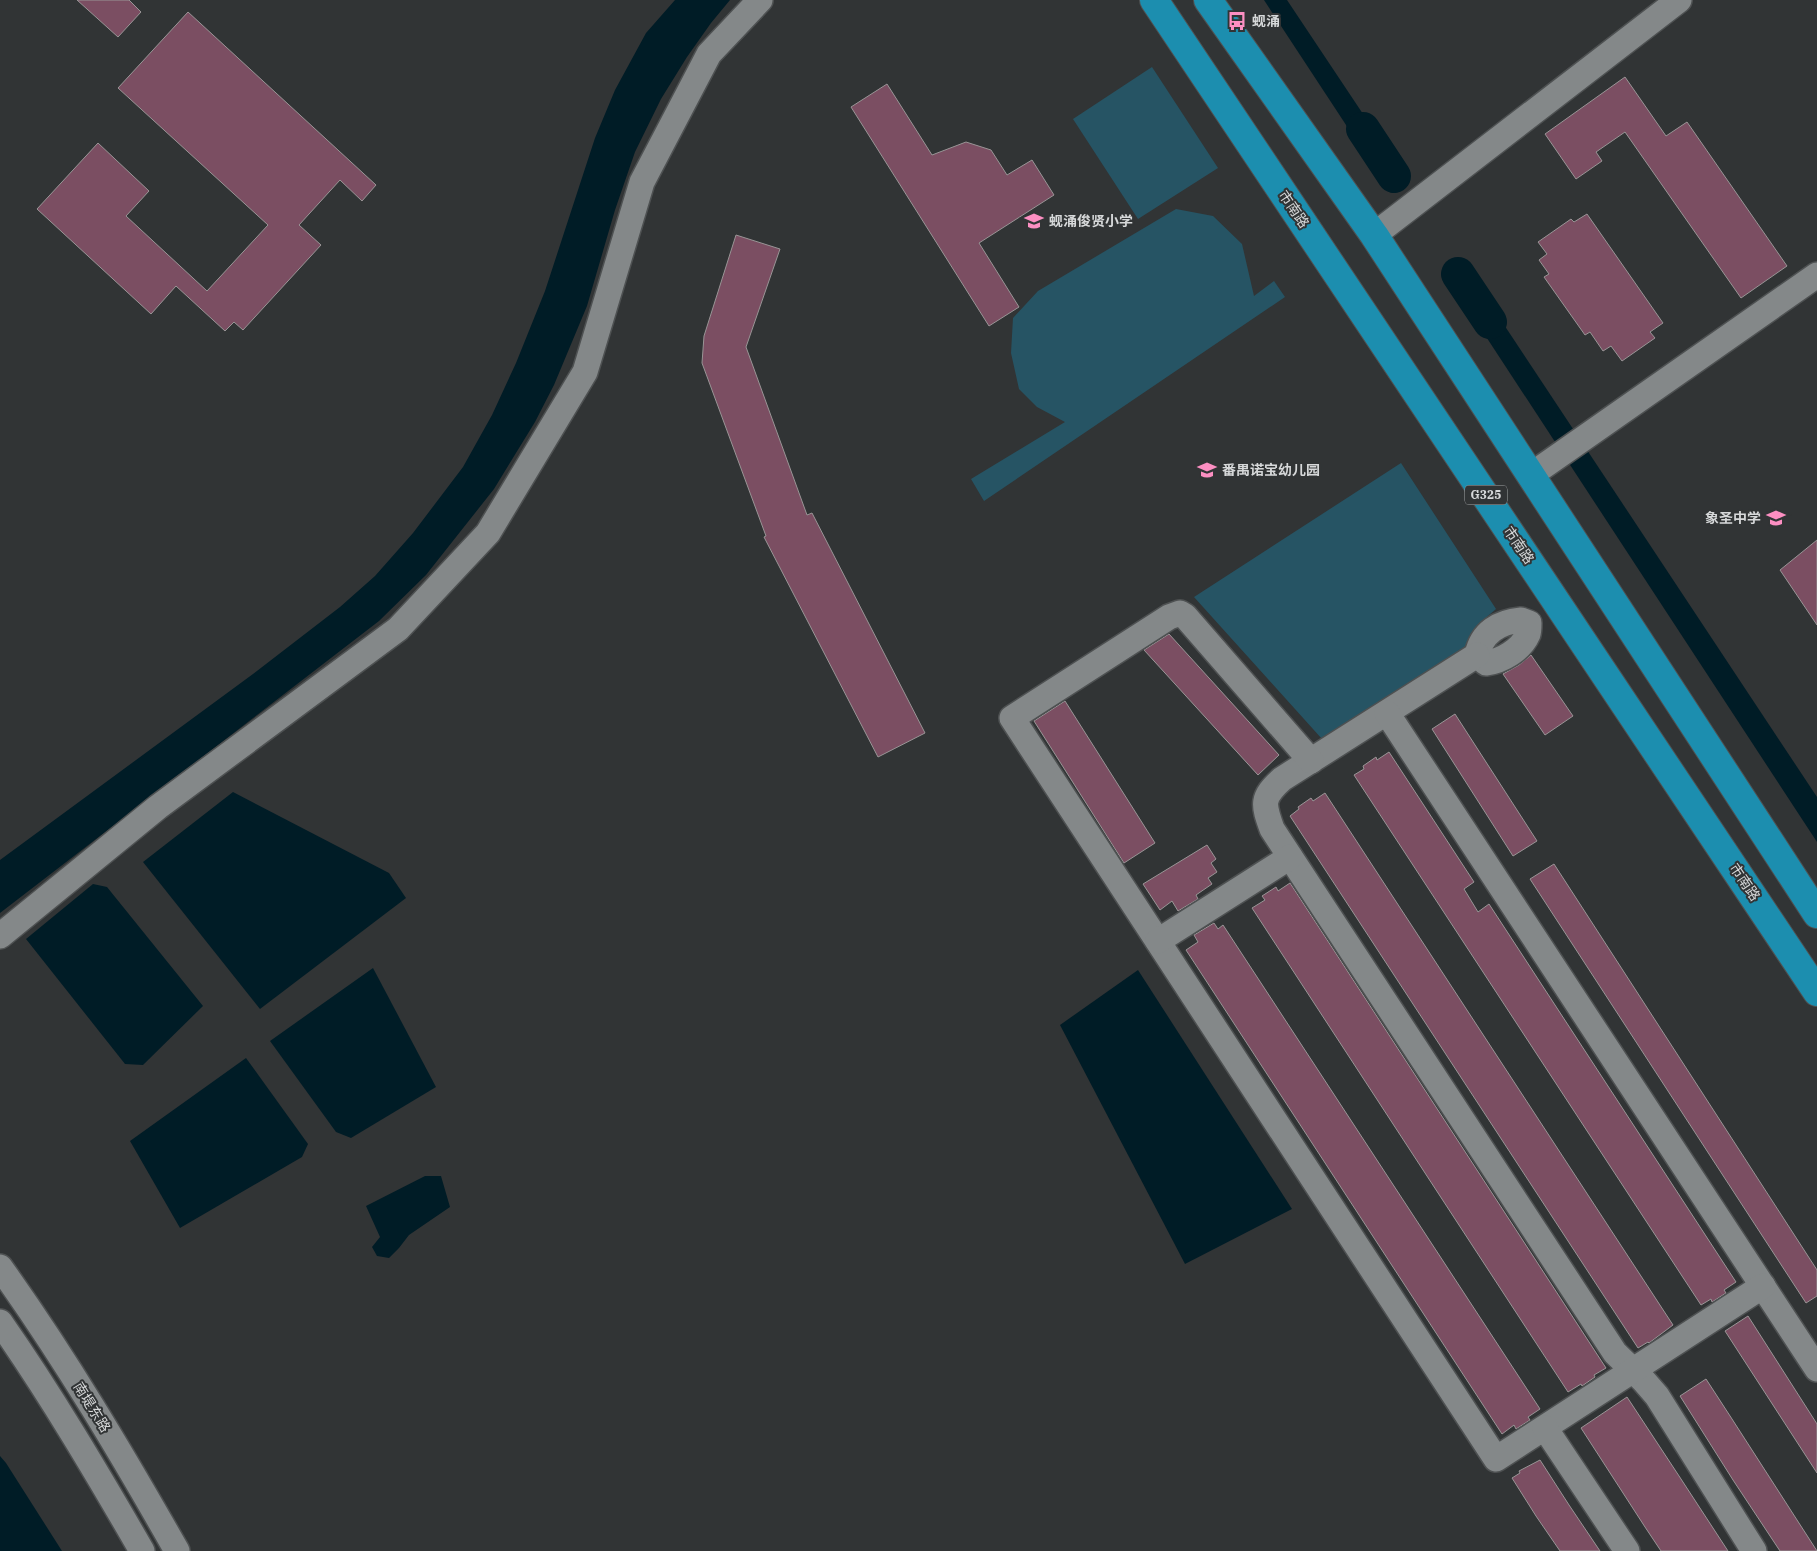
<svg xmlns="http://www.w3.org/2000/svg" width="1817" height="1551" viewBox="0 0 1817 1551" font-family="'IBM Plex Serif','Noto Sans SC',serif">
	<rect width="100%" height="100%" fill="#313435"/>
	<g fill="#265464">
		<polygon points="1152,67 1218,168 1138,219 1073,119"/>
		<polygon points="1176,209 1213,216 1242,244 1254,296 1274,281 1285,297 984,501 971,479 1065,422 1037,407 1019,389 1011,353 1013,318 1038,291"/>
		<path d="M1401,463L1496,609C1484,620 1466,631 1467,649L1322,739L1194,597Z"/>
	</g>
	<g fill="#001c26">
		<polygon points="675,0 730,0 711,23 687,57 661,99 635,152 615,210 587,306 554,385 535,422 494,489 426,575 379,621 0,913 0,860 253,674 340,607 375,576 413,533 463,467 492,415 516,363 545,291 595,138 615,90 646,33"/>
		<polygon points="1264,0 1287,0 1391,156 1389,168 1373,166"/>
		<polygon points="1464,283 1479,287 1817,797 1817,842 1464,303"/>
		<polygon points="233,792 389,873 406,898 260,1009 143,862"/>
		<polygon points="93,884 107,887 203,1006 143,1065 125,1064 26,939"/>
		<polygon points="373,968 436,1087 351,1138 336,1132 270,1041"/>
		<polygon points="1138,970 1292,1209 1185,1264 1060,1025"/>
		<polygon points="246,1058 308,1144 302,1157 180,1228 130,1141"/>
		<polygon points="425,1176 441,1176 450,1207 409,1235 399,1248 389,1258 377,1256 372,1247 380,1237 366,1206"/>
		<polygon points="0,1456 6,1463 62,1551 0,1551"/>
	</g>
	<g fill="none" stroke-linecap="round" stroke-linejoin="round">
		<g stroke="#001c26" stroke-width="34">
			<polyline points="1363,129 1394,176"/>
			<polyline points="1458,274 1490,322"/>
		</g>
	</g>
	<g fill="#7b4e62" stroke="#999596">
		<polygon points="77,0 129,0 141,12 118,37"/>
		<polygon points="188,12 376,185 362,201 340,180 299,225 321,245 243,330 234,322 225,331 176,286 151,314 37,209 98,143 149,191 126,216 207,291 268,225 118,88"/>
		<polygon points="1625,77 1666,136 1687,122 1787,266 1741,298 1625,132 1596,152 1602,161 1576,179 1545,134"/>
		<polygon points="887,84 932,155 966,142 991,150 1007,175 1032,160 1054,195 979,243 1019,307 989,326 851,107"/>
		<polygon points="1587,214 1663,323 1650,332 1655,338 1622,361 1611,346 1603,351 1590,332 1585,335 1544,277 1549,274 1539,260 1547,254 1538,242 1571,219 1574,222"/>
		<polygon points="736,235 780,249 746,347 807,515 812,513 925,733 878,757 764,537 766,536 702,363 704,336"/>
		<polygon points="1817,540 1817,625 1780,570"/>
		<polygon points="1169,634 1279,755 1258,775 1144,650"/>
		<polygon points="1531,655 1573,716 1545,735 1503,674 1519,665"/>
		<polygon points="1065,701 1155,843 1124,863 1034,721"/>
		<polygon points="1455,714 1537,841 1513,856 1432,729"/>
		<polygon points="1389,752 1474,882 1464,889 1478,912 1489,904 1736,1282 1724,1290 1726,1293 1712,1302 1711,1299 1701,1305 1354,775 1364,769 1363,766 1376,757 1377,760"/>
		<polygon points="1325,793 1673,1325 1649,1343 1648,1342 1638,1348 1290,816 1299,809 1298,807 1311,798 1313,801"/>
		<polygon points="1207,845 1216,859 1211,863 1217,872 1208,878 1212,884 1196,895 1198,899 1178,911 1172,901 1160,910 1143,884"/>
		<polygon points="1554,864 1817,1270 1817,1296 1806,1303 1530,879"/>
		<polygon points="1290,883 1606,1368 1594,1375 1595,1377 1582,1386 1581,1384 1568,1392 1252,908 1265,900 1262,896 1276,887 1278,891"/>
		<polygon points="1214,923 1218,929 1223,925 1540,1409 1528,1417 1530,1420 1516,1429 1514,1425 1502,1434 1186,950 1198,942 1194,935"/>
		<polygon points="1748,1316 1817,1424 1817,1473 1725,1331"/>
		<polygon points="1706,1379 1732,1419 1817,1551 1780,1551 1733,1480 1680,1396"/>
		<polygon points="1627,1397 1681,1479 1728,1551 1661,1551 1645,1527 1581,1428"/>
		<polygon points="1540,1460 1569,1505 1600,1551 1560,1551 1536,1516 1512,1478 1520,1473 1519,1471"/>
	</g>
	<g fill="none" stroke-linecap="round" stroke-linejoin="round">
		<g stroke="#4e5152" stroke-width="28">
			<g id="minor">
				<polyline points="1374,235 1679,0"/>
				<polyline points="1531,475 1817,275"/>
				<path d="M1521,620L1529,623C1529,626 1529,631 1528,634C1521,650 1502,661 1486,663L1477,655C1482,632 1499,622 1521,620Z"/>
				<path d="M1477,655L1282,779C1261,798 1263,804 1272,829L1615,1353L1644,1381L1657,1396L1754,1551"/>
				<polyline points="1387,713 1817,1369"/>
				<polyline points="1311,761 1185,616 1180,613 1169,617 1012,718 1496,1459 1763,1286"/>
				<polyline points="0,936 158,807 398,629 488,533 585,372 642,182 709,54 760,0"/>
				<polyline points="1158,941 1290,857"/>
				<path d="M0,1267C65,1358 122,1454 177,1551"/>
				<path d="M0,1322C51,1395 97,1473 142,1551"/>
				<polyline points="1545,1428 1627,1551"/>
			</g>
		</g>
		<g stroke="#4e5152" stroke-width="30">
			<g id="highway">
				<polyline points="1154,0 1817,992"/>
				<polyline points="1208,0 1374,235 1817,914"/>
			</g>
		</g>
		<use href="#minor" stroke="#848889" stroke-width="25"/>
		<use href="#highway" stroke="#1c8eaf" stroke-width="28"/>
	</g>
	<defs>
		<g id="bus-bare" transform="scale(1.5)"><path d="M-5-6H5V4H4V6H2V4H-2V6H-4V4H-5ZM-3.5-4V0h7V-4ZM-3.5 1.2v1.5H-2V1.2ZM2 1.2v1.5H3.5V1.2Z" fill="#fc8fc2" stroke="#313435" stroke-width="2.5" paint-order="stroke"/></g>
		<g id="school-bare" transform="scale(1.5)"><path d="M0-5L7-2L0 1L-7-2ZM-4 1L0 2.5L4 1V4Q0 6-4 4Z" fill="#fc8fc2" stroke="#313435" stroke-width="2.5" paint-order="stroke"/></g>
	</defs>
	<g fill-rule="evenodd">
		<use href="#bus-bare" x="1237" y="21"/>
		<use href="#school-bare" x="1034" y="221"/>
		<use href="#school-bare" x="1207" y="470"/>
		<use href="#school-bare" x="1776" y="518"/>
	</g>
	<g text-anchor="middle" stroke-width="4" stroke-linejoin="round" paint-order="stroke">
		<rect fill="#313435" stroke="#a4a7a8" stroke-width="1" x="1465" y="485.5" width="42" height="19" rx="4"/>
		<g font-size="12" font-weight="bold" fill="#d6d8d9">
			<text x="1486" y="499">G325</text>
		</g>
		<g font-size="14" font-weight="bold" fill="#d6d8d9" stroke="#313435" text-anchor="start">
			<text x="1252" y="26">蚬涌</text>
			<text x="1049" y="226">蚬涌俊贤小学</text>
			<text x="1222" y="475">番禺诺宝幼儿园</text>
			<text x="1761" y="523" text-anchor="end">象圣中学</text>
		</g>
		<g font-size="14" fill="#d6d8d9" stroke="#313435">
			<text transform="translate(1294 209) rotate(56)" y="5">市南路</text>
			<text transform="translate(1519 545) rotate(56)" y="5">市南路</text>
			<text transform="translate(1745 882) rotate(56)" y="5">市南路</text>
			<text transform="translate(92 1407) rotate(58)" y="5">南堤东路</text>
		</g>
	</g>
</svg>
